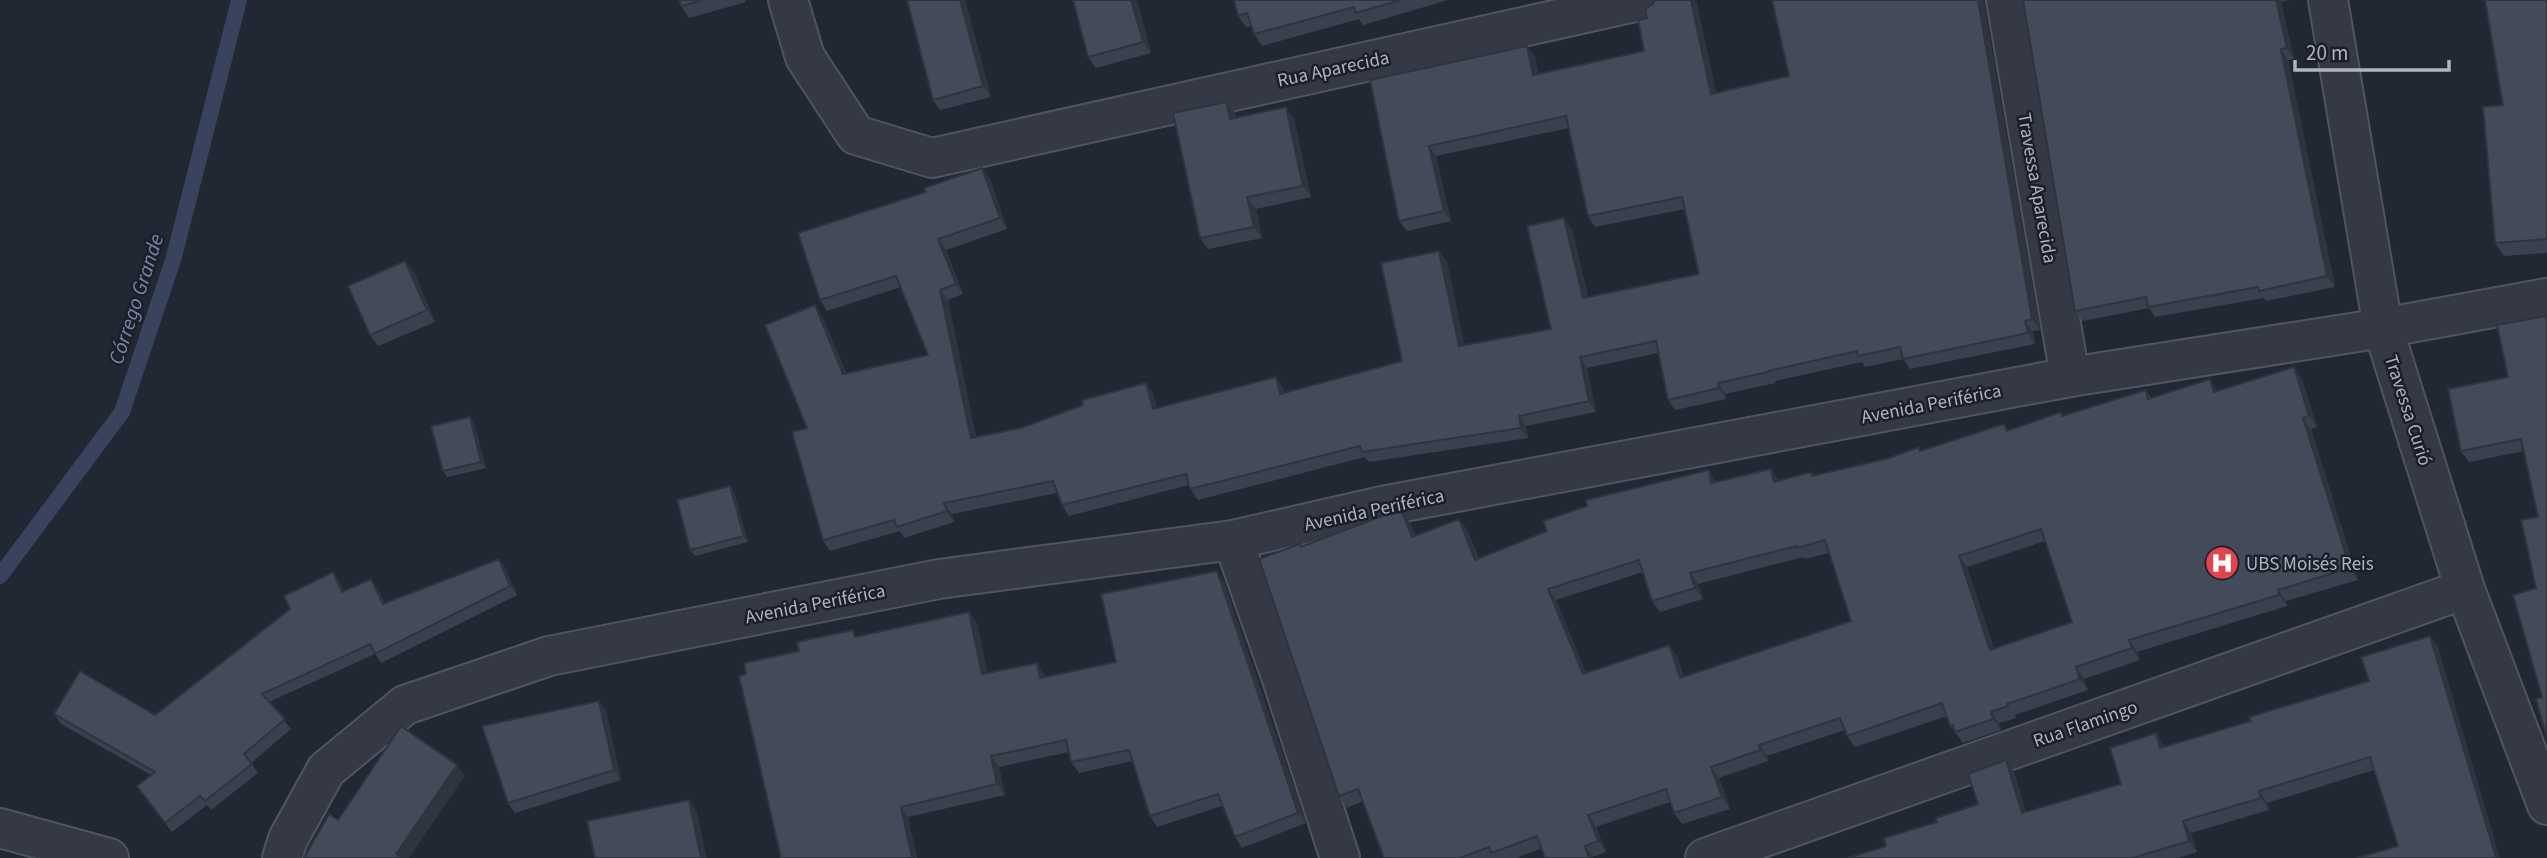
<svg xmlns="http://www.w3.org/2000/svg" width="2547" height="858" viewBox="0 0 2547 858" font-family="'Source Sans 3',sans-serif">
	<rect width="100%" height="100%" fill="#222734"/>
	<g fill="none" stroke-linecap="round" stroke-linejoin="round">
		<polyline stroke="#39435d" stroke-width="16" points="0,576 122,412 174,257 239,0"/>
		<g stroke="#505460" stroke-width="42">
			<g id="street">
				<polyline points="788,0 805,57 856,135 932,158 1644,0"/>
				<polyline points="2006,0 2070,377"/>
				<polyline points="2328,0 2383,328 2465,589 2547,805"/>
				<polyline points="1233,540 1282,679 1340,858"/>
				<polyline points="0,828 109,858"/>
				<polyline points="282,858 288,839 326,770 405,705 549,656 939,579 1233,540 1382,506 2070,377 2383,328 2547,298"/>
				<polyline points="1705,858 2465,589"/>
			</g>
		</g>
		<use href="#street" stroke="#353945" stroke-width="38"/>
	</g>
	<g fill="#3a404d" fill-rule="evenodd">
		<polygon points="679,0 745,0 746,2 689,18 681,6"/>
		<polygon points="965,0 991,97 940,110 933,100"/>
		<polygon points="1137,0 1151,53 1096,68 1088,57"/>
		<polygon points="1234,0 1448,0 1363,25 1359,19 1262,46 1254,34 1251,26 1246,27 1238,16"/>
		<polygon points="1655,0 1696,0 1716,93 1789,76 1772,0 1985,0 1984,4 2040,330 2033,331 2035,344 1910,369 1903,359 1865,367 1862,362 1775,381 1776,383 1725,394 1726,399 1675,410 1668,400 1658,353 1587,368 1596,412 1526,426 1528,438 1369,462 1365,457 1198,500 1190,489 1189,485 1069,516 1062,505 1057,493 952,514 954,522 904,538 900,531 830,551 823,540 807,428 822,316 846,373 928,355 901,287 827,311 820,300 926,192 982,168 990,179 1007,229 946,250 963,294 948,300 976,437 1021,428 1146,383 1153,393 1157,408 1283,388 1285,393 1402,361 1439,251 1447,262 1464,345 1551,329 1572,229 1588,297 1699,274 1685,209 1595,227 1588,216 1569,128 1436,156 1451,221 1407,231 1399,221 1370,80 1535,57 1538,74 1644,51 1647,18 1652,5"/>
		<polygon points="2023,0 2289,0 2281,2 2294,59 2288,60 2335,287 2266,301 2264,298 2155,317 2149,308 2083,321 2075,311"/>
		<polygon points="2547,0 2547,253 2504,256 2495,243 2503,105"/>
		<polygon points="1226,102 1235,113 1236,118 1294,119 1311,197 1256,209 1262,238 1208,249 1200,238"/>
		<polygon points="414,272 435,322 378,346 370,335"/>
		<polygon points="2546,316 2547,318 2547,738 2542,697 2536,588 2538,517 2524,451 2469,462 2461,451"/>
		<path d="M2302,379L2317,427L2311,429L2358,580L2286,601L2287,606L2137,652L2140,660L2084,679L2088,690L2015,715L2016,718L1999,723L2001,730L1963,743L1950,726L1947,716L1855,747L1847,736L1845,730L1767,756L1768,761L1719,778L1730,809L1682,824L1674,813L1670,802L1596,827L1606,852L1593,857L1542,848L1516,858H1384L1363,801L1347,808L1339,796L1300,544L1302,547L1402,512L1410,523L1415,536L1459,519L1467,530L1479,559L1717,482L1779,480L1811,472L1814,476L1921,451L2004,424L2009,430L2064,416L2146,390L2151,398L2218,391ZM2045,541L2072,622L1994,648L1967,567ZM1829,553L1851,621L1684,677L1677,656L1586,673L1556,600L1643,572L1652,601L1660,612L1703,599L1698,584L1804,557L1805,559Z"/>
		<polygon points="470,417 474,423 486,468 447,477 443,471"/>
		<polygon points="730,486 734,492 748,542 695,556 690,550"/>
		<polygon points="499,559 505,568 517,595 381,663 375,654 269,702 291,729 251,763 258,773 211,810 207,805 172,832 137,786 151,775 61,724 54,714 155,715 339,581 344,591 377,588 385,603"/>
		<polygon points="1224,582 1306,823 1242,848 1235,837 1222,806 1157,827 1150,816 1132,761 1079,773 1071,762 1069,752 999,767 1005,795 908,817 917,858 781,858 746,674 799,651 858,637 977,623 987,673 1044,673 1045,677 1116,662"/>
		<polygon points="2438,647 2398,846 2374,770 2267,803 2269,810 2191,833 2197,852 2178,858 1848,858 1886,846 1978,804 2006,760 2014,772 2026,812 2121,784 2164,745 2164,747 2251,721 2369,681"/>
		<polygon points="599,701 606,711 621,780 515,813 508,803"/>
	</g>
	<g fill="#2f343e">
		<polygon points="960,0 965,0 991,97 983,86"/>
		<polygon points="1131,0 1137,0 1151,53 1143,42"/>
		<polygon points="1691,0 1696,0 1718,105 1711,94"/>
		<polygon points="1978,0 1985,0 1984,4 2040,330 2032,319"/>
		<polygon points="2276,0 2280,0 2281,2 2294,59 2287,48"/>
		<polygon points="1527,46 1535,57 1541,86 1533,75"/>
		<polygon points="2281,49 2288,60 2335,287 2327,276"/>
		<polygon points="1226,102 1235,113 1238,131 1230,119"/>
		<polygon points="1286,107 1294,119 1311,197 1303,186"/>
		<polygon points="1429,146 1436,156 1451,221 1444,211"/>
		<polygon points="982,168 990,179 1007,229 1000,218"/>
		<polygon points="1247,197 1256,209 1262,238 1254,227"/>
		<polygon points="1564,218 1572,229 1590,309 1583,298"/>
		<polygon points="938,239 946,250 963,294 956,284"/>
		<polygon points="1439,251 1447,262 1467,357 1459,346"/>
		<polygon points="405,261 414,272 435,322 427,310"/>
		<polygon points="940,290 948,300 978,448 971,438"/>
		<polygon points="815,305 822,316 850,384 843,374"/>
		<polygon points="2025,321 2033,331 2035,344 2028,333"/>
		<polygon points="1580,357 1587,368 1596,412 1589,401"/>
		<polygon points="2294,367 2302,379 2317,427 2309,416"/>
		<polygon points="1276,377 1283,388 1288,405 1280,394"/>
		<polygon points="2210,379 2218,391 2214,392"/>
		<polygon points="1146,383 1153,393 1160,420 1153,409"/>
		<polygon points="1718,383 1725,394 1726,399 1719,388"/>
		<polygon points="1519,416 1526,426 1528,438 1521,428"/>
		<polygon points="470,417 474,423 486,468 481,462"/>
		<polygon points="2303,418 2311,429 2358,580 2350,568"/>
		<polygon points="1771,469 1779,480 1774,482"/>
		<polygon points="1709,470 1716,482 1711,483"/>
		<polygon points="730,486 734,492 748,542 744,536"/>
		<polygon points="944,503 952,514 954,522 947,511"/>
		<polygon points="1402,512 1410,523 1420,548 1412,537"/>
		<polygon points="1459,519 1467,530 1483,571 1475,560"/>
		<polygon points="1959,556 1967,567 1998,661 1990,650"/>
		<polygon points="499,559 505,568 517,595 510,586"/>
		<polygon points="1217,571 1224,582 1306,823 1298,813"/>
		<polygon points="333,572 339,581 349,601 342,592"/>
		<polygon points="1690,573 1698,584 1703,599 1695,588"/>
		<polygon points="371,579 377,588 389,613 383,604"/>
		<polygon points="1548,589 1556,600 1591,685 1583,674"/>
		<polygon points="2278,590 2286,601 2287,606 2279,595"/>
		<polygon points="969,612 977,623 990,685 982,674"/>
		<polygon points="2430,636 2438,647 2500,858 2496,858"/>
		<polygon points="2129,640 2137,652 2140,660 2132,648"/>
		<polygon points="1669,645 1677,656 1688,689 1680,678"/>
		<polygon points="1037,663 1044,673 1047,689 1040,678"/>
		<polygon points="2076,667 2084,679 2088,690 2080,679"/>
		<polygon points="599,701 606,711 621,780 614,770"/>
		<polygon points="1991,712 1999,723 2001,730 1993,719"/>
		<polygon points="2156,733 2164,745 2168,759 2160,748"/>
		<polygon points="1759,745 1767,756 1768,761 1760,750"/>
		<polygon points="991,756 999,767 1005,795 997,784"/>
		<polygon points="2006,760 2014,772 2030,824 2022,813"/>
		<polygon points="457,765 465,776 409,858 399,858 396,854"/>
		<polygon points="1711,767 1719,778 1730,809 1722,797"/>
		<polygon points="2259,791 2267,803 2269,810 2261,798"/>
		<polygon points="689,800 697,812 707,858 701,858"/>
		<polygon points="901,807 908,817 917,858 912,858"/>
		<polygon points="1588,815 1596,827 1606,852 1598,841"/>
		<polygon points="2183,821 2191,833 2197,852 2189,841"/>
		<polygon points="1585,846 1593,857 1593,858 1589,858"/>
	</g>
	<g fill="#434a59" stroke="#2f343e" stroke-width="2" fill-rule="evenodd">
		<polygon points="679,0 703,0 681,6"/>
		<polygon points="907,0 960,0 983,86 933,100"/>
		<polygon points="1073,0 1131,0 1143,42 1088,57"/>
		<polygon points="1234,0 1401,0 1355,13 1354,7 1254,34 1247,13 1238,16"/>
		<polygon points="1655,0 1691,0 1711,94 1789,76 1772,0 1978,0 2032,319 2025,321 2028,333 1903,359 1900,347 1858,356 1857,351 1768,371 1768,372 1718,383 1719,388 1668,400 1656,341 1580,357 1589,401 1519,416 1521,428 1362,452 1360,446 1190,489 1186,474 1062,505 1053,481 944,503 947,511 897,527 894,520 823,540 792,432 807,428 765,325 815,305 843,374 928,355 896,276 820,300 798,233 926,192 924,188 982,168 1000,218 938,239 956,284 940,290 971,438 1021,428 1083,405 1082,400 1146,383 1153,409 1276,377 1280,394 1402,361 1381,263 1439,251 1459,346 1551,329 1527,226 1564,218 1583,298 1699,274 1682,197 1588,216 1566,116 1429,146 1444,211 1399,221 1370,80 1527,46 1533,75 1644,51 1638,20 1647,18 1645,9 1652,5"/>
		<polygon points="2023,0 2276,0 2287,48 2281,49 2327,276 2259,291 2258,287 2148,307 2146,297 2075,311"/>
		<polygon points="2485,0 2547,0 2547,239 2495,243 2483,107 2503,105"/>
		<polygon points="1226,102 1230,119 1286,107 1303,186 1247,197 1254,227 1200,238 1173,113"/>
		<polygon points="405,261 427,310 370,335 348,286"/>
		<polygon points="2546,316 2547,322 2547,738 2536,699 2542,697 2513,595 2536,588 2521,520 2538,517 2521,439 2461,451 2448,389 2508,377 2497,325"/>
		<path d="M2294,367L2309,416L2303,418L2350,568L2278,590L2279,595L2129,640L2132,648L2076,667L2080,679L2007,704L2008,706L1991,712L1993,719L1955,732L1953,725L1950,726L1942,703L1847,736L1840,718L1759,745L1760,750L1711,767L1722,797L1674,813L1666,789L1588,815L1598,841L1585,846L1589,858H1545L1537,836L1491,853L1489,847L1460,858H1384L1358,789L1339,796L1259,559L1300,544L1301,547L1387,514L1402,512L1412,537L1459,519L1475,560L1547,531L1543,521L1587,506L1586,500L1709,470L1711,483L1771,469L1774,482L1811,472L1812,476L1889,458L1919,447L1920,451L2004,424L2007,431L2061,412L2062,416L2146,390L2148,399L2210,379L2214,392ZM2041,529L2072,622L1990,650L1959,556ZM1825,540L1851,621L1680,678L1669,645L1583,674L1548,589L1639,560L1652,601L1695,588L1690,573L1797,546V548Z"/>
		<polygon points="470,417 481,462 443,471 431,426"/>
		<polygon points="730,486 744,536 690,550 677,500"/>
		<polygon points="499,559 510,586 375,654 370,644 262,694 285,719 244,754 252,764 205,801 200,796 165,823 137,786 155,772 54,714 80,671 155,715 290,609 284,596 333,572 342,592 371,579 383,604"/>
		<polygon points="1217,571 1298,813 1235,837 1218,794 1150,816 1129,750 1071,762 1066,740 991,756 997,784 901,807 912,858 781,858 739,676 746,674 744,663 799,651 797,642 853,630 855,637 969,612 982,674 1037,663 1040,678 1116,662 1101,594"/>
		<polygon points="2430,636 2496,858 2357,858 2398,846 2370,757 2259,791 2261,798 2183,821 2189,841 2133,858 1848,858 1886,846 1884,838 1937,822 1936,818 1978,804 1968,774 2006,760 2022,813 2121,784 2110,748 2156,733 2160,748 2251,721 2249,717 2369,681 2361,657"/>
		<polygon points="599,701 614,770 508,803 482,726"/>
		<polygon points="401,726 457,765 396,854 403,858 304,858 329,814 338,820"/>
		<polygon points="689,800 701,858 595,858 587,821"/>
	</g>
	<defs>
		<g id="hospital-disc" transform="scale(1.75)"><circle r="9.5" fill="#e0444e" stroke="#1b1f2a"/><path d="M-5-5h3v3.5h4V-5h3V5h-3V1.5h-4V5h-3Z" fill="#fff"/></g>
	</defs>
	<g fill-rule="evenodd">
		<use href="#hospital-disc" x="2222" y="563"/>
	</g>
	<g text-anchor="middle" stroke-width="5" stroke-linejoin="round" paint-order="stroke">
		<g font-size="19" fill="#b0b4c2" stroke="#1b1f2a">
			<text transform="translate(1333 68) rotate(-12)" y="7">Rua Aparecida</text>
			<text transform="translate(2038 188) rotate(80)" y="7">Travessa Aparecida</text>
			<text transform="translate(1931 403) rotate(-11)" y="7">Avenida Periférica</text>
			<text transform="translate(2409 410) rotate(72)" y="7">Travessa Curió</text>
			<text transform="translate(1374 509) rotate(-12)" y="7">Avenida Periférica</text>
			<text transform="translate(815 603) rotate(-11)" y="7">Avenida Periférica</text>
			<text transform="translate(2085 723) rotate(-19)" y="7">Rua Flamingo</text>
		</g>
		<g font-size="19" fill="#b0b4c2" stroke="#1b1f2a" text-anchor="start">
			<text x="2246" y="570">UBS Moisés Reis</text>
		</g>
		<g font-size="21" font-style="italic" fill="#7b87a8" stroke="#1b1f2a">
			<text transform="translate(136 299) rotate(-72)" y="7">Córrego Grande</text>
		</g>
	</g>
	<path d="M2295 60v10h154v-10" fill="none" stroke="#b0b4c2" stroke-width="3.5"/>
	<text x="2306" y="60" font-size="21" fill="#b0b4c2" stroke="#1b1f2a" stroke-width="5" paint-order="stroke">20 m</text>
</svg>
